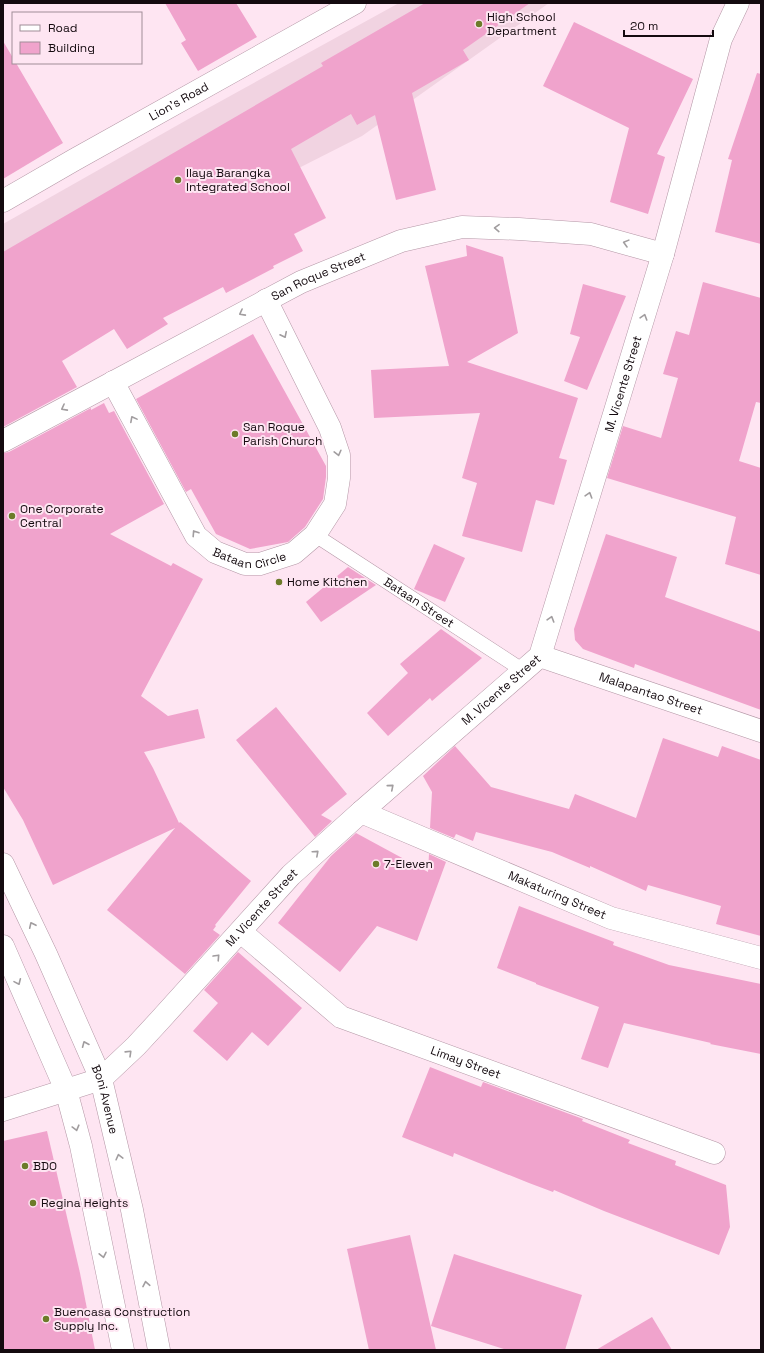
<svg xmlns="http://www.w3.org/2000/svg" width="764" height="1353" viewBox="0 0 764 1353" font-family="'Space Grotesk',sans-serif">
	<rect width="100%" height="100%" fill="#fee5f2"/>
	<polygon fill="#f1d3e1" points="399,3 549,3 362,136 3,318 3,224 192,117"/>
	<g fill="#f0a3cc">
		<polygon points="165,3 236,3 257,37 198,71 181,43 186,40"/>
		<polygon points="425,3 530,3 463,50 469,60 412,93 436,190 396,200 375,115 357,125 351,114 291,149 326,218 294,234 303,251 273,266 274,268 226,293 223,287 163,318 168,324 127,349 114,329 62,361 77,387 3,427 3,252 323,66 321,63"/>
		<polygon points="574,22 693,79 657,154 665,157 648,214 610,202 629,128 543,86"/>
		<polygon points="3,41 13,58 13,63 16,63 63,143 3,179"/>
		<polygon points="757,73 761,74 761,244 715,232 732,160 728,159"/>
		<polygon points="466,245 503,257 518,333 467,362 578,398 559,458 567,460 554,505 536,500 522,552 462,536 477,483 462,478 480,413 374,418 371,370 449,366 425,266 467,256"/>
		<polygon points="703,282 761,298 761,403 756,402 739,461 761,468 761,575 725,564 736,517 607,478 623,426 661,438 678,378 663,374 676,331 689,335"/>
		<polygon points="583,284 626,296 587,390 564,381 580,337 570,334"/>
		<polygon points="253,334 326,466 326,477 323,499 305,527 288,542 250,549 216,534 191,489 186,492 136,399"/>
		<polygon points="104,403 109,413 114,411 164,504 110,534 171,566 173,563 203,579 141,696 168,716 198,709 205,738 144,752 153,768 179,823 180,822 251,881 215,925 216,926 213,930 220,935 185,974 107,910 175,828 53,885 23,820 3,787 3,453 9,452 91,408 91,410"/>
		<polygon points="606,534 677,557 665,597 761,632 761,710 635,664 634,668 583,649 575,640 574,629"/>
		<polygon points="434,544 465,558 445,602 414,589"/>
		<polygon points="348,567 376,585 321,622 306,602"/>
		<polygon points="441,629 482,658 432,701 430,698 388,736 367,713 408,673 400,664"/>
		<polygon points="276,707 347,794 321,815 332,821 315,837 236,740"/>
		<polygon points="663,738 718,757 722,746 761,760 761,936 716,924 721,906 648,885 646,891 590,866 590,868 552,852 476,832 473,841 456,834 454,838 430,828 432,792 423,776 455,746 491,787 569,809 575,794 636,818"/>
		<polygon points="356,833 428,872 429,854 446,862 417,941 377,926 340,972 278,923 331,856"/>
		<polygon points="519,906 614,942 613,945 669,965 761,984 761,1054 710,1044 711,1043 624,1023 608,1068 581,1059 599,1007 536,984 536,983 497,968"/>
		<polygon points="238,952 302,1008 268,1046 252,1032 227,1061 193,1031 218,1003 204,990"/>
		<polygon points="430,1067 481,1087 483,1082 583,1119 582,1121 630,1140 628,1143 676,1161 675,1165 726,1185 730,1227 719,1255 604,1211 554,1190 553,1192 529,1183 454,1153 453,1157 402,1137"/>
		<polygon points="47,1131 80,1273 95,1350 3,1350 3,1141"/>
		<polygon points="410,1235 436,1350 369,1350 347,1249"/>
		<polygon points="454,1254 582,1295 565,1350 507,1350 431,1326"/>
		<polygon points="652,1317 672,1350 596,1350"/>
	</g>
	<g fill="none" stroke-linecap="round" stroke-linejoin="round">
		<g stroke="#b497a6" stroke-width="15">
			<g id="lane">
				<path id="s1" d="M315,535L524,671"/>
			</g>
		</g>
		<g stroke="#b497a6" stroke-width="23">
			<g id="street">
				<path id="s2" d="M3,201L74,160L355,3"/>
				<path id="s3" d="M113,382L196,536L215,552L245,564H260L294,553L315,535L335,504L339,478V455L330,428L266,300"/>
				<path id="s4" d="M3,441L301,282L401,241L462,227L519,229L591,234L663,254"/>
				<path id="s5" d="M540,656L761,731"/>
				<path id="s6" d="M361,812L540,656L663,254L721,39L738,3"/>
				<path id="s7" d="M241,932L341,1017L714,1153"/>
			</g>
		</g>
		<g stroke="#b497a6" stroke-width="23">
			<g id="secondary">
				<path id="s8" d="M3,864L46,954L101,1079L132,1210L159,1350"/>
				<polyline points="3,946 66,1090 81,1146 123,1350"/>
				<path id="s9" d="M3,1110L101,1079L136,1046L160,1020L291,875L361,812L611,918L761,958"/>
			</g>
		</g>
		<use href="#lane" stroke="#fff" stroke-width="14"/>
		<use href="#street" stroke="#fff" stroke-width="22"/>
		<use href="#secondary" stroke="#fff" stroke-width="22"/>
	</g>
	<defs><path id="oneway-chevron" d="M-2-3.5L2.5 0L-2 3.5" fill="none" stroke-width="1.6" stroke-linecap="round" stroke-linejoin="round"/></defs>
	<g stroke="#a19d9f">
		<use href="#oneway-chevron" transform="translate(497 228) rotate(-178)"/>
		<use href="#oneway-chevron" transform="translate(626 243) rotate(-165)"/>
		<use href="#oneway-chevron" transform="translate(242 313) rotate(152)"/>
		<use href="#oneway-chevron" transform="translate(644 317) rotate(-73)"/>
		<use href="#oneway-chevron" transform="translate(284 335) rotate(64)"/>
		<use href="#oneway-chevron" transform="translate(64 408) rotate(152)"/>
		<use href="#oneway-chevron" transform="translate(133 419) rotate(-118)"/>
		<use href="#oneway-chevron" transform="translate(338 453) rotate(76)"/>
		<use href="#oneway-chevron" transform="translate(589 495) rotate(-73)"/>
		<use href="#oneway-chevron" transform="translate(195 533) rotate(-123)"/>
		<use href="#oneway-chevron" transform="translate(551 619) rotate(-73)"/>
		<use href="#oneway-chevron" transform="translate(391 787) rotate(-41)"/>
		<use href="#oneway-chevron" transform="translate(316 853) rotate(-42)"/>
		<use href="#oneway-chevron" transform="translate(32 925) rotate(-115)"/>
		<use href="#oneway-chevron" transform="translate(217 957) rotate(-47)"/>
		<use href="#oneway-chevron" transform="translate(18 982) rotate(66)"/>
		<use href="#oneway-chevron" transform="translate(85 1044) rotate(-113)"/>
		<use href="#oneway-chevron" transform="translate(129 1053) rotate(-44)"/>
		<use href="#oneway-chevron" transform="translate(76 1128) rotate(75)"/>
		<use href="#oneway-chevron" transform="translate(119 1157) rotate(-104)"/>
		<use href="#oneway-chevron" transform="translate(103 1255) rotate(78)"/>
		<use href="#oneway-chevron" transform="translate(146 1284) rotate(-101)"/>
	</g>
	<g fill="#6c7b29" stroke="#fee5f2" stroke-width="1.5">
		<circle cx="479" cy="24" r="4"/>
		<circle cx="178" cy="180" r="4"/>
		<circle cx="235" cy="434" r="4"/>
		<circle cx="12" cy="516" r="4"/>
		<circle cx="279" cy="582" r="4"/>
		<circle cx="376" cy="864" r="4"/>
		<circle cx="25" cy="1166" r="4"/>
		<circle cx="33" cy="1203" r="4"/>
		<circle cx="46" cy="1319" r="4"/>
	</g>
	<g text-anchor="middle" stroke-width="4" stroke-linejoin="round" paint-order="stroke">
		<g font-size="12" fill="#140a0f" stroke="#fee5f2" text-anchor="start">
			<text x="487" y="21">High School<tspan x="487" dy="14">Department</tspan></text>
			<text x="186" y="177">Ilaya Barangka<tspan x="186" dy="14">Integrated School</tspan></text>
			<text x="243" y="431">San Roque<tspan x="243" dy="14">Parish Church</tspan></text>
			<text x="20" y="513">One Corporate<tspan x="20" dy="14">Central</tspan></text>
			<text x="287" y="586">Home Kitchen</text>
			<text x="384" y="868">7-Eleven</text>
			<text x="33" y="1170">BDO</text>
			<text x="41" y="1207">Regina Heights</text>
			<text x="54" y="1316">Buencasa Construction<tspan x="54" dy="14">Supply Inc.</tspan></text>
		</g>
		<g font-size="12" fill="#140a0f" stroke="#fee5f2">
			<text dy="4" stroke="none"><textPath href="#s2" startOffset="202">Lion's Road</textPath></text>
			<text dy="4" stroke="none"><textPath href="#s4" startOffset="356">San Roque Street</textPath></text>
			<text dy="4" stroke="none"><textPath href="#s6" startOffset="522">M. Vicente Street</textPath></text>
			<text dy="4" stroke="none"><textPath href="#s3" startOffset="236">Bataan Circle</textPath></text>
			<text dy="4" stroke="none"><textPath href="#s1" startOffset="124">Bataan Street</textPath></text>
			<text dy="4" stroke="none"><textPath href="#s6" startOffset="186">M. Vicente Street</textPath></text>
			<text dy="4" stroke="none"><textPath href="#s5" startOffset="117">Malapantao Street</textPath></text>
			<text dy="4" stroke="none"><textPath href="#s9" startOffset="689">Makaturing Street</textPath></text>
			<text dy="4" stroke="none"><textPath href="#s9" startOffset="338">M. Vicente Street</textPath></text>
			<text dy="4" stroke="none"><textPath href="#s7" startOffset="264">Limay Street</textPath></text>
			<text dy="4" stroke="none"><textPath href="#s8" startOffset="257">Boni Avenue</textPath></text>
		</g>
	</g>
	<rect width="764" height="1353" fill="none" stroke="#140a0f" stroke-width="8"/>
	<rect x="12" y="12" width="130" height="52" fill="#fee5f2" stroke="#a08d97"/>
	<rect x="20" y="25" width="20" height="6" fill="#ffffff" stroke="#a08d97"/>
	<text x="48" y="32" font-size="12" fill="#140a0f">Road</text>
	<rect x="20" y="42" width="20" height="12" fill="#f0a3cc" stroke="#a08d97"/>
	<text x="48" y="52" font-size="12" fill="#140a0f">Building</text>
	<path d="M624 30v6h89v-6" fill="none" stroke="#140a0f" stroke-width="2"/>
	<text x="630" y="30" font-size="12" fill="#140a0f" stroke="#fee5f2" stroke-width="3" paint-order="stroke">20 m</text>
</svg>
